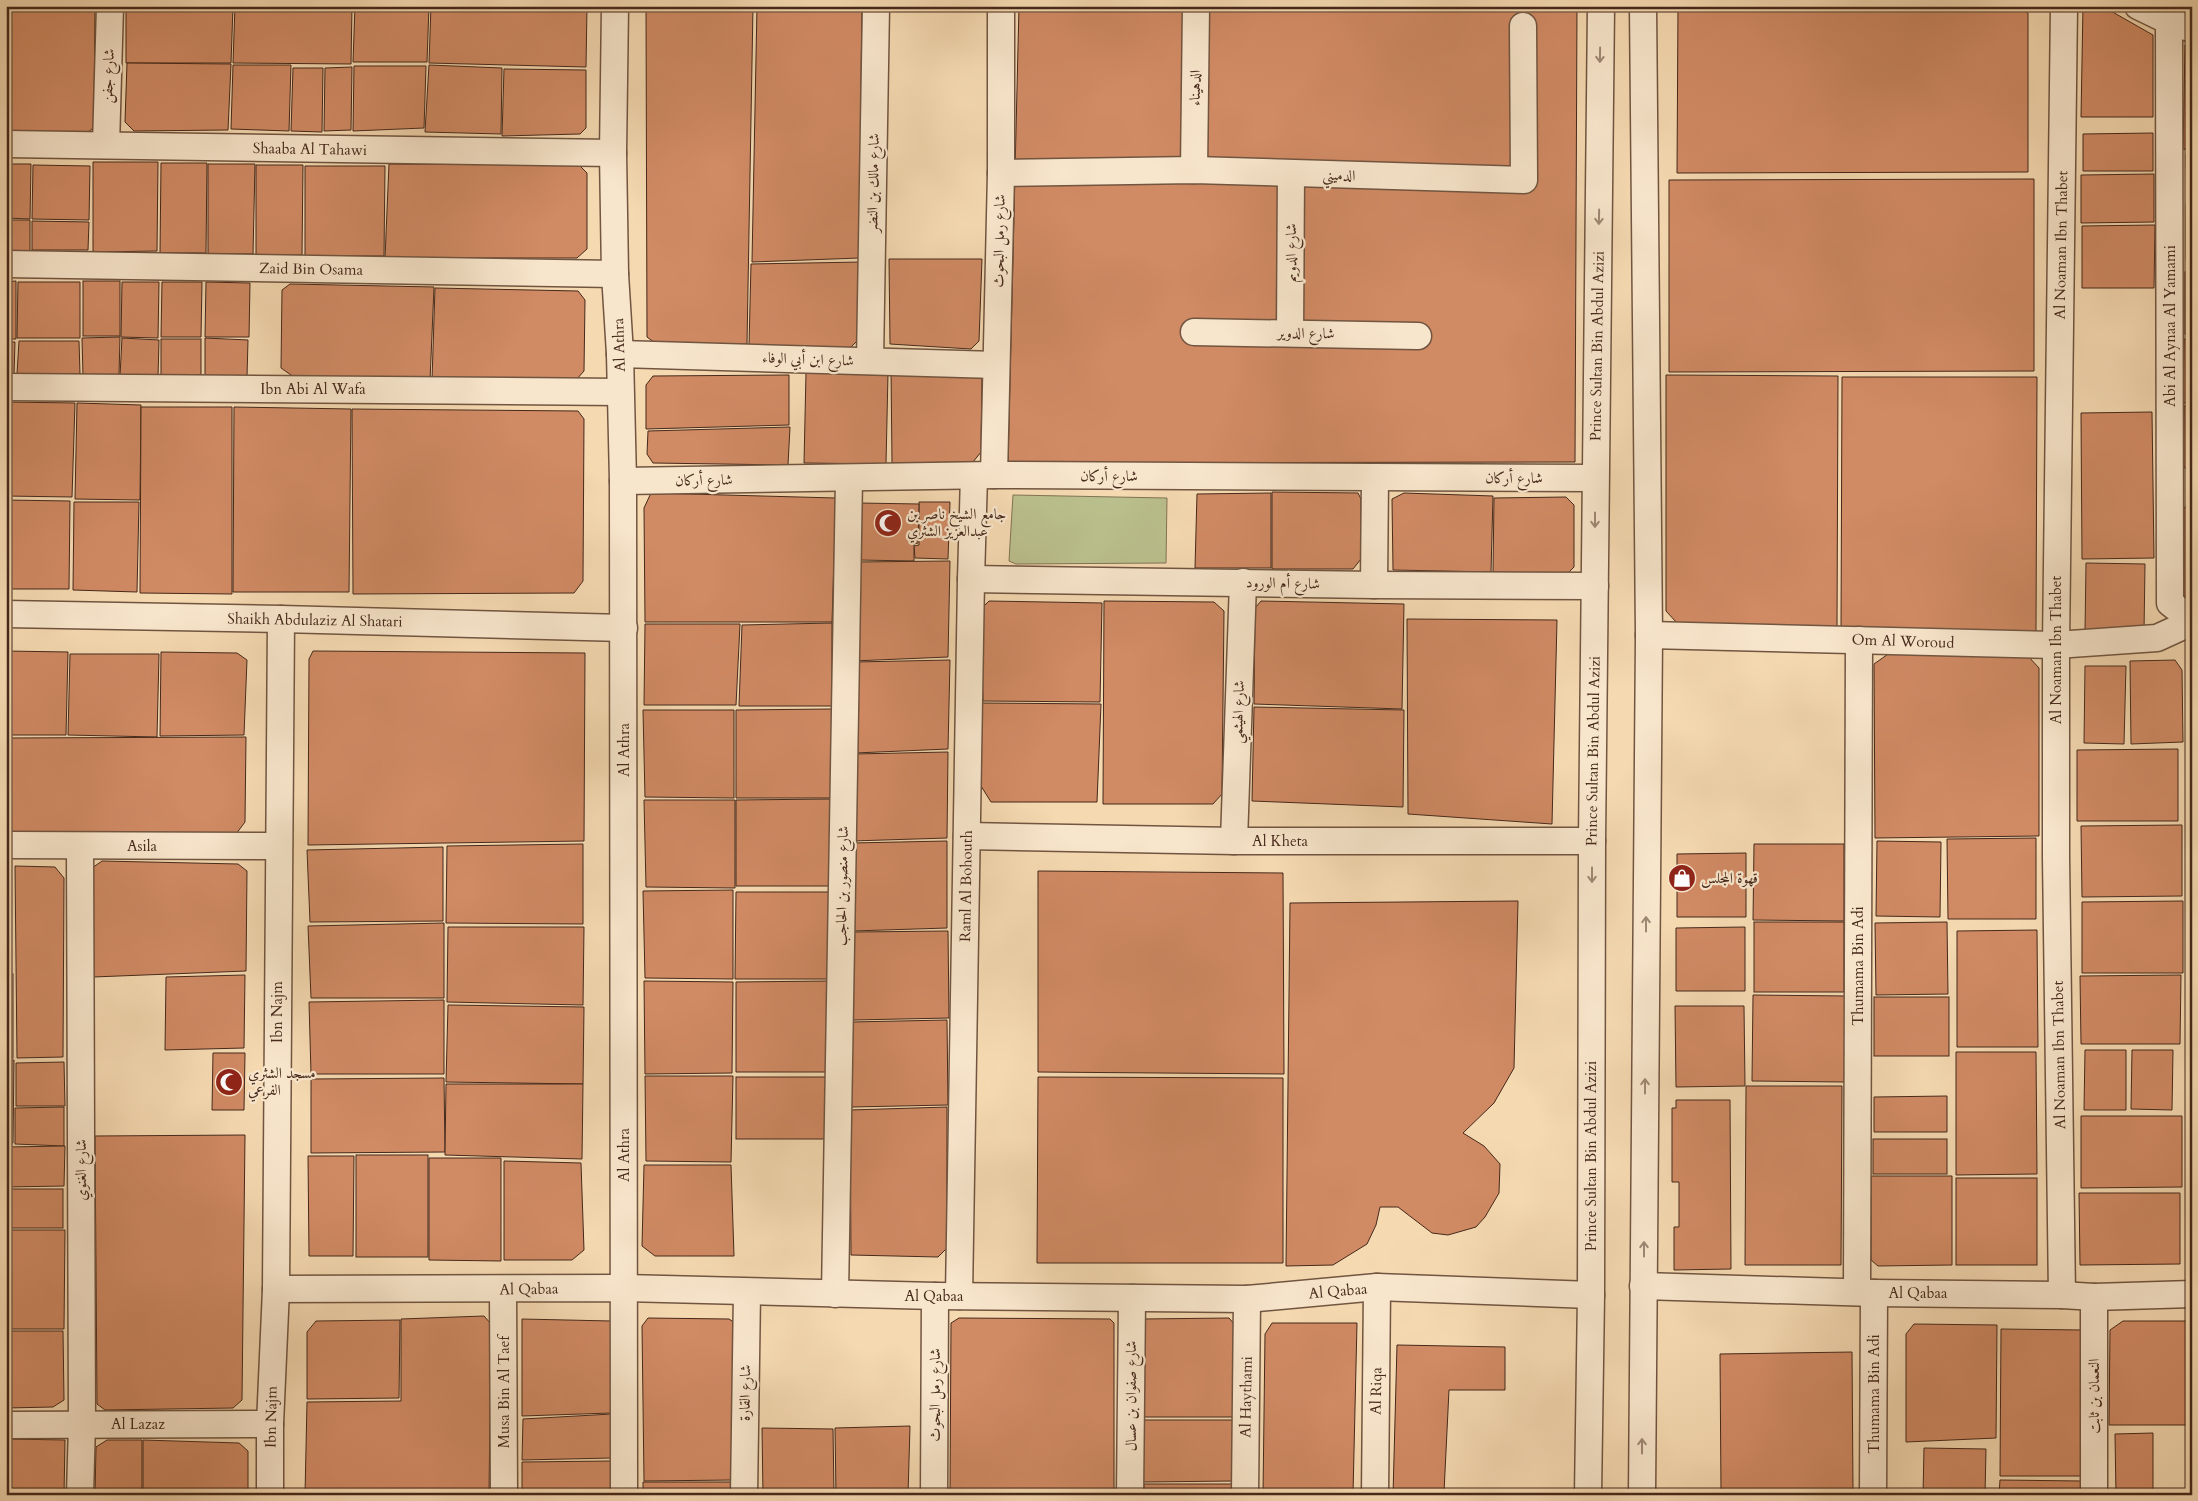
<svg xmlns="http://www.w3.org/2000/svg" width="2198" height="1501" viewBox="0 0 2198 1501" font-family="Cardo,Amiri,serif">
	<rect width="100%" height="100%" fill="#f5d9b1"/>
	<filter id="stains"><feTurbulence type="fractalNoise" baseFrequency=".004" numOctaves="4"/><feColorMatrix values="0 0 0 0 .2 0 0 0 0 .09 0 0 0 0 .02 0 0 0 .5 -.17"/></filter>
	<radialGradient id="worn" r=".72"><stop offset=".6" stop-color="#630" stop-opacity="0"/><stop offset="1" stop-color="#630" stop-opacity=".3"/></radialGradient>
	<polygon fill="#bac08d" stroke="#807454" points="1013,495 1167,498 1166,563 1016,564 1009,561"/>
	<g fill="#d08a64" stroke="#45291b">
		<polygon points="6,6 95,6 94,127 83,137 6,135"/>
		<polygon points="126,6 233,6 231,63 126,63"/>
		<polygon points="235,6 352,6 351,64 233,63"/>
		<polygon points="355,6 429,6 427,62 353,62"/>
		<polygon points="431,6 587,6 586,67 429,63"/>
		<polygon points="646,6 753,6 747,344 659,346 647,337"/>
		<polygon points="757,6 862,6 859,258 752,262"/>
		<polygon points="1019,6 1577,6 1575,462 1008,463"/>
		<polygon points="1678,6 2014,6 2028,13 2028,172 1677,173"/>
		<polygon points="2083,6 2102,6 2153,35 2153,117 2081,117"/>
		<polygon points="2185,45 2192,47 2192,150 2183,149"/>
		<polygon points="127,63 231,64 228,130 134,131 125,122"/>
		<polygon points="233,65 291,65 289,131 231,129"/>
		<polygon points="429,65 502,68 501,134 425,132"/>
		<polygon points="354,66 426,66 424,128 353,131"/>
		<polygon points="352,67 351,130 324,131 325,68"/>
		<polygon points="293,68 323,68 322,132 291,131"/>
		<polygon points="504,69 586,70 586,128 580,134 502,136"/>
		<polygon points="2153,133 2153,171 2083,171 2083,134"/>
		<polygon points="2186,155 2192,155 2192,202 2187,202"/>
		<polygon points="93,162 158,162 157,251 93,252"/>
		<polygon points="161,163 207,163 206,253 160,253"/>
		<polygon points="6,164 31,164 30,219 6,218"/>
		<polygon points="208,164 255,164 253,254 208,254"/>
		<polygon points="389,164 579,165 587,173 587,249 577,258 385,258"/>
		<polygon points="33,165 90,166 89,220 32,219"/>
		<polygon points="256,165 303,165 302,255 256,255"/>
		<polygon points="305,166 385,166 384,256 305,256"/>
		<polygon points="2154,174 2154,222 2081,223 2081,175"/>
		<polygon points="2034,179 2034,371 1669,372 1669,180"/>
		<rect x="2186" y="205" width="6" height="54"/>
		<polygon points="6,220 30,220 30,251 6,252"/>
		<polygon points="32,221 89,222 88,250 32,250"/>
		<polygon points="2155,225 2154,288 2082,288 2082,226"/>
		<polygon points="889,259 982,259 979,341 971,349 890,344"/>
		<polygon points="862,262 862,336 850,348 749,346 751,264"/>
		<rect x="2185" y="272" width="7" height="62"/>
		<polygon points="16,281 16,339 6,339 6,282"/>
		<rect x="83" y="281" width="37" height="55"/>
		<polygon points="18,282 80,282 80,338 17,338"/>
		<polygon points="122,282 159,282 158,338 121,337"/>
		<polygon points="162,282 202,282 201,337 161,337"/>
		<polygon points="206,282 250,283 249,337 205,337"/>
		<polygon points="290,284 434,287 430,381 294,377 281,368 282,290"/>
		<polygon points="435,288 578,291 585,300 584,371 576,380 432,380"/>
		<polygon points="120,337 119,375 83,376 82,338"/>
		<polygon points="122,338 159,340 158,377 120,376"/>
		<polygon points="205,338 248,340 247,377 205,378"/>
		<rect x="161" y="339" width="40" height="38"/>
		<polygon points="2184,339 2192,339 2192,403 2183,403"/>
		<polygon points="19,341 79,341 80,374 17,374"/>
		<polygon points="6,342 15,342 14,374 6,374"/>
		<polygon points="891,368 982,377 981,452 973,462 892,463"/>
		<polygon points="806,373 888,373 886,464 804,463"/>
		<polygon points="789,375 789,425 646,429 646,385 653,376"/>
		<polygon points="1666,375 1838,376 1837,628 1677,623 1666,611"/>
		<polygon points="1842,377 2037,377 2036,631 1841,630"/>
		<polygon points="6,402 75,403 72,497 6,496"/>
		<polygon points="77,403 141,405 140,500 75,499"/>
		<polygon points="2184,406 2192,406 2192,477 2183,465"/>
		<polygon points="141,407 232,407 232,594 140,593"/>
		<polygon points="234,407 351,409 349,592 233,592"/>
		<polygon points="352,409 578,411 584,419 583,581 574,593 353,594"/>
		<polygon points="2152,412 2154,558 2082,559 2081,413"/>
		<polygon points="790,427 788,465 653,463 647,454 648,431"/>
		<polygon points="1272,492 1358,493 1361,499 1361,559 1353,569 1272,569"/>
		<polygon points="651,493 836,498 832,622 645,622 644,508"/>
		<polygon points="1271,493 1271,568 1195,568 1197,494"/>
		<polygon points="1404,493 1493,496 1491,572 1393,570 1392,499"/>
		<polygon points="1566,497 1574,505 1574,567 1567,574 1493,572 1494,498"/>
		<polygon points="2192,499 2192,602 2189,602 2180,592 2180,513"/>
		<polygon points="6,500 70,501 69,589 6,589"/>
		<polygon points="74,502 139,502 137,592 73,590"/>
		<polygon points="919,502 950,502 948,559 915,558 914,546 919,545"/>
		<polygon points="859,503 919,504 918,543 914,544 914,561 859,560"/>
		<polygon points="950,561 948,657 853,661 856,562"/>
		<polygon points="2086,563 2145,564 2144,632 2085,631"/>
		<polygon points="989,601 1102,603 1100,702 983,701 980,610"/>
		<polygon points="1104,601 1214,602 1224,611 1222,794 1213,804 1103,804"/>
		<polygon points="1261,601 1404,604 1402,709 1254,704 1255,608"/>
		<polygon points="1407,619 1557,620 1552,824 1408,814"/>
		<polygon points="832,623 832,706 739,706 742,625"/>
		<polygon points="645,624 740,624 736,705 644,705"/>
		<polygon points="6,651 68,652 66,735 6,735"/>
		<polygon points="313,651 585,653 584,841 308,845 309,659"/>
		<polygon points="161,652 237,653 247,660 244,735 160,736"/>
		<polygon points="1891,652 2027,655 2039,668 2039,836 1875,838 1874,664"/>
		<polygon points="70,654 159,654 157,737 68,735"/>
		<polygon points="950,660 948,749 855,753 855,662"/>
		<polygon points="2175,660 2182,670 2183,742 2131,744 2130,661"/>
		<polygon points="2085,666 2126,666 2124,744 2084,743"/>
		<polygon points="982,703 1101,704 1097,802 991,802 981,786"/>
		<polygon points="1254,707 1404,710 1403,807 1252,801"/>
		<polygon points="832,709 831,798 736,798 736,710"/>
		<polygon points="643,710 734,710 734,798 645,797"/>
		<polygon points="246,737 245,822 236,834 6,835 6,738"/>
		<polygon points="2178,749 2178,821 2077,821 2077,750"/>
		<polygon points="948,752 947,838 852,841 854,754"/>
		<polygon points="831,799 831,886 736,886 736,800"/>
		<polygon points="644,800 735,800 735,888 646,887"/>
		<polygon points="2182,825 2182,896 2082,897 2081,826"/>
		<polygon points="2036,838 2036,919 1948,919 1947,839"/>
		<polygon points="947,841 947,928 852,931 852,843"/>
		<polygon points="1877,841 1941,842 1940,917 1876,916"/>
		<polygon points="583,844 583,924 446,923 447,846"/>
		<polygon points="1754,844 1844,844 1844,921 1753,920"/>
		<polygon points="443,847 443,921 310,922 307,850"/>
		<polygon points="1746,853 1746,917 1677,917 1677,854"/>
		<polygon points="102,861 238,864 247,871 246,971 93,977 92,868"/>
		<rect x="6" y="865" width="5" height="106"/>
		<polygon points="15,866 55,867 64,878 63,1057 17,1058"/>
		<polygon points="1038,871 1283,873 1284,1074 1038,1072"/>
		<polygon points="733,890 733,979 645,978 643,891"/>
		<polygon points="736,892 829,892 830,979 735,979"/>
		<polygon points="1518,901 1514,1068 1494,1103 1463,1133 1484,1146 1500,1164 1499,1193 1485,1217 1476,1227 1448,1235 1432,1233 1398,1207 1380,1207 1376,1225 1367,1244 1333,1265 1286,1266 1290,903"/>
		<polygon points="2183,901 2183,973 2082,973 2082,902"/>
		<rect x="1754" y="922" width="90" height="70"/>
		<polygon points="1947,922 1948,994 1876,995 1875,923"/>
		<polygon points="444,923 444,998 311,998 308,926"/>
		<polygon points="448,927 584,927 583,1005 447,1002"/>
		<polygon points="1745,927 1745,991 1676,991 1676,928"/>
		<polygon points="2037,930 2038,1047 1957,1047 1957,931"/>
		<polygon points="948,931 949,1018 853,1020 853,932"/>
		<rect x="6" y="974" width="7" height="84"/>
		<polygon points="245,975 244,1048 165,1050 166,977"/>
		<polygon points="2181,975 2180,1044 2081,1044 2080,976"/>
		<polygon points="644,981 733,982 732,1073 645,1074"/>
		<polygon points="831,981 829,1072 736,1072 736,982"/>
		<polygon points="1753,995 1847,996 1844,1082 1752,1081"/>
		<rect x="1874" y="997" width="75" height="59"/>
		<polygon points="444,1000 444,1074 311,1074 309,1002"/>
		<polygon points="448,1005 584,1007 583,1084 446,1082"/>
		<polygon points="1675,1006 1744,1006 1745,1086 1676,1087"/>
		<polygon points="947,1020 948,1105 851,1107 852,1022"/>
		<polygon points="2085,1050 2126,1050 2126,1110 2084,1110"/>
		<polygon points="2132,1050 2173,1050 2172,1110 2131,1109"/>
		<polygon points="1956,1052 2036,1052 2037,1174 1956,1175"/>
		<polygon points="213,1053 245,1053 244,1110 212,1110"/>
		<polygon points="6,1060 14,1060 13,1143 6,1143"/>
		<polygon points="64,1062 65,1106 16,1106 16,1063"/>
		<polygon points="645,1076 733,1076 731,1162 646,1161"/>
		<rect x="736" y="1077" width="95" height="62"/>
		<polygon points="1038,1077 1283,1078 1283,1263 1037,1263"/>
		<polygon points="444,1078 445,1152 311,1153 311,1079"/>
		<polygon points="446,1084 583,1084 582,1159 445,1155"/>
		<polygon points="1746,1086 1842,1086 1841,1265 1745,1265"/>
		<polygon points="1947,1096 1947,1132 1874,1132 1874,1097"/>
		<polygon points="1676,1100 1730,1100 1731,1269 1674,1270 1674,1227 1679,1227 1679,1182 1672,1182 1672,1108 1676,1108"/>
		<polygon points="64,1107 64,1146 15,1144 15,1108"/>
		<polygon points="947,1107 947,1248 938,1257 851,1255 850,1110"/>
		<polygon points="2081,1116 2182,1116 2182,1187 2081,1188"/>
		<polygon points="245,1135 242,1400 233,1408 105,1410 97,1404 95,1136"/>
		<rect x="1873" y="1139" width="74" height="35"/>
		<polygon points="65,1146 64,1186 6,1187 6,1147"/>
		<rect x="356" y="1155" width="72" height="102"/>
		<polygon points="308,1156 354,1156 353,1256 309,1256"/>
		<polygon points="429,1158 501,1158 501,1261 429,1260"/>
		<polygon points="504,1161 581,1163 584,1250 572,1260 504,1260"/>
		<polygon points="644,1165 731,1165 734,1256 655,1256 642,1246"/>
		<polygon points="1871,1176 1952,1176 1952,1265 1878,1266 1871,1260"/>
		<rect x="1956" y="1178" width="81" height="87"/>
		<rect x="6" y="1189" width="57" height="39"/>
		<polygon points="2079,1193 2180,1193 2180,1264 2080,1265"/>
		<polygon points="6,1230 65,1230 64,1329 6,1329"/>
		<polygon points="484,1316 491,1324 489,1495 305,1495 307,1402 401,1401 401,1319"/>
		<polygon points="648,1318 729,1319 735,1323 732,1480 644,1481 642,1326"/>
		<polygon points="959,1318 1110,1319 1114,1323 1114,1495 950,1495 951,1323"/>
		<polygon points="1229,1318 1236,1326 1234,1417 1142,1417 1142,1319"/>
		<polygon points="522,1319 611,1321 611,1413 522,1416"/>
		<polygon points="400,1320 399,1398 307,1399 307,1332 316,1321"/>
		<polygon points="2123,1321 2192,1321 2192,1425 2109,1425 2110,1330"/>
		<polygon points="1272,1323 1357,1323 1353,1494 1263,1494 1265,1334"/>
		<polygon points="1914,1324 1997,1325 1996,1438 1906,1442 1906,1334"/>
		<polygon points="2001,1329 2082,1330 2081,1476 2000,1476"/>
		<polygon points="6,1331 63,1331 64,1400 53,1407 6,1408"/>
		<polygon points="1397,1345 1505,1347 1505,1390 1449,1390 1444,1492 1442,1495 1393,1495"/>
		<polygon points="1852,1352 1853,1490 1721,1493 1720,1354"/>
		<polygon points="612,1414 611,1458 522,1460 523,1419"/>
		<polygon points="1143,1420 1234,1420 1233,1481 1143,1482"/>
		<polygon points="910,1426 908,1495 836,1495 835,1428"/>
		<polygon points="762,1428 833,1429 834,1495 763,1495"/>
		<polygon points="2153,1433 2153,1495 2116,1495 2115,1434"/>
		<polygon points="6,1439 65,1440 64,1495 6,1495"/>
		<polygon points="107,1440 142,1440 142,1495 95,1495 96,1447"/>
		<polygon points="143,1440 239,1443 248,1451 248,1495 143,1495"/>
		<polygon points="1924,1448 1986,1449 1985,1495 1923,1495"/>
		<polygon points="612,1461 611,1495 522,1495 522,1462"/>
		<polygon points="2000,1480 2081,1481 2081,1495 1999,1495"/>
		<polygon points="643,1482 733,1482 732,1495 643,1495"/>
		<rect x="1144" y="1484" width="89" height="11"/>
	</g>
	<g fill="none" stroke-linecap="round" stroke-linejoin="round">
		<g stroke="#715540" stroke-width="29">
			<g id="minor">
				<polyline points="615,6 613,153 615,274 620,354 623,481 624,1495"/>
				<polyline points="2138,6 2169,21 2192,29"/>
				<polyline points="2169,21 2170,603 2192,620"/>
				<polyline points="6,144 613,153"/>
				<polyline points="106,145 110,6"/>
				<polyline points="1194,170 1196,6"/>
				<polyline points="1001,173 1194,170 1524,180 1523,26"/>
				<polyline points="6,264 615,274"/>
				<polyline points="1194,332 1418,336"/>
				<polyline points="1290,333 1291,174"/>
				<polyline points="620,354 996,365"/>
				<polyline points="870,361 876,6"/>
				<polyline points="6,387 620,392"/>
				<polyline points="994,475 1001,173 1001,6"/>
				<polyline points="623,481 994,475 1595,478"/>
				<polyline points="971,579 1374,585 1595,586"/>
				<polyline points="1374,585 1375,477"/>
				<polyline points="6,614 281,619 624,628"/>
				<polyline points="1649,635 2056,645 2157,638 2192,622"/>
				<polyline points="967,836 1234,841 1592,841"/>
				<polyline points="1234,841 1243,582"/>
				<polyline points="6,845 278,846"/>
				<polyline points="80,846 82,1424 80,1495"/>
				<polyline points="1643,1286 1874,1293 2062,1295 2094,1297 2192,1294"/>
				<polyline points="276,1289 624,1288 935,1296 1247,1299 1377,1287 1591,1295"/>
				<polyline points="503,1289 504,1495"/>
				<polyline points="1857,1292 1859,640"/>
				<polyline points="835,1294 849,479"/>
				<polyline points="2062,1295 2056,857 2056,645 2064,6"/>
				<polyline points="959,1296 971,579 974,476"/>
				<polyline points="6,1425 270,1424"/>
				<polyline points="270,1495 270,1424 276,1289 281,619"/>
				<polyline points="744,1495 747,1292"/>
				<polyline points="934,1495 935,1296"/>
				<polyline points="1130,1495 1132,1298"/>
				<polyline points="1245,1495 1247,1299"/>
				<polyline points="1375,1495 1377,1287"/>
				<polyline points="1588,1495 1591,1295 1592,841 1601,6"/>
				<polyline points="1642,1495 1649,635 1643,6"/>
				<polyline points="1873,1495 1874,1293"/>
				<polyline points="2094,1495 2094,1297"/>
			</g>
		</g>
		<use href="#minor" stroke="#f8e6cc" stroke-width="26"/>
	</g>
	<defs><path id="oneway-shaft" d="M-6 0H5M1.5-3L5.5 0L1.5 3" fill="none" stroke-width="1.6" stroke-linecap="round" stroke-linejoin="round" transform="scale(1.25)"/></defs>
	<g stroke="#9e8874">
		<use href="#oneway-shaft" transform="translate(1600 55) rotate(91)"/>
		<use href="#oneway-shaft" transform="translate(1599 217) rotate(91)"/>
		<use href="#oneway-shaft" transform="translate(1595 520) rotate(90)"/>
		<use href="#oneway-shaft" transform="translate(1592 875) rotate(90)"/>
		<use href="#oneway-shaft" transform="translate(1646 924) rotate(-90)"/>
		<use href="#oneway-shaft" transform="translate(1645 1086) rotate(-90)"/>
		<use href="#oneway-shaft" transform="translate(1644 1249) rotate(-90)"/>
		<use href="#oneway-shaft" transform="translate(1642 1446) rotate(-90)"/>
	</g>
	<defs>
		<g id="mosque-disc" transform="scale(1.4375)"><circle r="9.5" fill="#8f2418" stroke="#f8e6cc"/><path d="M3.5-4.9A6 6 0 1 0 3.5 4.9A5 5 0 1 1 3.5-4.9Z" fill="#fff"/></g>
		<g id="shop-disc" transform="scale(1.4375)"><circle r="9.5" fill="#8f2418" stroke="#f8e6cc"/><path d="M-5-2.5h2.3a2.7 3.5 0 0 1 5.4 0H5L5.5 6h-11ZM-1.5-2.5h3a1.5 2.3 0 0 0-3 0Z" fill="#fff"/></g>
	</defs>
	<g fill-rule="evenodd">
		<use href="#mosque-disc" x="888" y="523"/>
		<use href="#shop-disc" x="1682" y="878"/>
		<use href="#mosque-disc" x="229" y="1082"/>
	</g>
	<g text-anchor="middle" stroke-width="4.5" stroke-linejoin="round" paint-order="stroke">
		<g font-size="15" fill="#45291b" stroke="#f8e6cc">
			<text transform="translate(108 76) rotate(-88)" y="5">شارع جفن</text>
			<text transform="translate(1195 88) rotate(-89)" y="5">الدهيناء</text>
			<text transform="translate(310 149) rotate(1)" y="5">Shaaba Al Tahawi</text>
			<text transform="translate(1339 175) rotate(2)" y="5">الدميني</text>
			<text transform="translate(873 183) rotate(-89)" y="5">شارع مالك بن النضر</text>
			<text transform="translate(999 241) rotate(-89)" y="5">شارع رمل البحوث</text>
			<text transform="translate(2061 245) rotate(-89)" y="5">Al Noaman Ibn Thabet</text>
			<text transform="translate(1291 253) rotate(-90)" y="5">شارع الدويم</text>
			<text transform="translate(311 269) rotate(1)" y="5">Zaid Bin Osama</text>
			<text transform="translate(2170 326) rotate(-90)" y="5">Abi Al Aynaa Al Yamami</text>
			<text transform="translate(1306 333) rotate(1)" y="5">شارع الدوير</text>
			<text transform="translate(619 345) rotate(-92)" y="5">Al Athra</text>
			<text transform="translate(1597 346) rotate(-89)" y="5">Prince Sultan Bin Abdul Azizi</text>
			<text transform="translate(808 359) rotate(2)" y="5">شارع ابن أبي الوفاء</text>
			<text x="313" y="394">Ibn Abi Al Wafa</text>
			<text x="1109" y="481">شارع أركان</text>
			<text x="1514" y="483">شارع أركان</text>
			<text transform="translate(704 480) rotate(-1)" y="5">شارع أركان</text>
			<text transform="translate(1283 583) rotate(1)" y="5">شارع أم الورود</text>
			<text transform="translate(315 620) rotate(1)" y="5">Shaikh Abdulaziz Al Shatari</text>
			<text transform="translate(1903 641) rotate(2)" y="5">Om Al Woroud</text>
			<text transform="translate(2056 650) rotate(-90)" y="5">Al Noaman Ibn Thabet</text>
			<text transform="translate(1238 712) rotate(-88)" y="5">شارع الهيثمي</text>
			<text transform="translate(624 750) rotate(-90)" y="5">Al Athra</text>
			<text transform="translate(1593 751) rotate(-89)" y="5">Prince Sultan Bin Abdul Azizi</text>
			<text x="1280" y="846">Al Kheta</text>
			<text x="142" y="851">Asila</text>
			<text transform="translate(842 886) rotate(-89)" y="5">شارع منصور بن الحاجب</text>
			<text transform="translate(966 886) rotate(-89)" y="5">Raml Al Bohouth</text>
			<text transform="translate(1858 966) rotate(-90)" y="5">Thumama Bin Adi</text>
			<text transform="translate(277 1012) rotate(-90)" y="5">Ibn Najm</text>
			<text transform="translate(2059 1055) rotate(-91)" y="5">Al Noaman Ibn Thabet</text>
			<text transform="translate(624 1155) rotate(-90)" y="5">Al Athra</text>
			<text transform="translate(1591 1156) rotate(-90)" y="5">Prince Sultan Bin Abdul Azizi</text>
			<text transform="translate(81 1170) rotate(-90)" y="5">شارع الغنوي</text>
			<text transform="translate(529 1289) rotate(-1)" y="5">Al Qabaa</text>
			<text transform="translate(1338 1291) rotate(-5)" y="5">Al Qabaa</text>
			<text x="1918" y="1298">Al Qabaa</text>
			<text x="934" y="1301">Al Qabaa</text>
			<text transform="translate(1376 1391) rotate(-89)" y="5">Al Riqa</text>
			<text transform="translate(504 1392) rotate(-90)" y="5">Musa Bin Al Taef</text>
			<text transform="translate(745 1393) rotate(-89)" y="5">شارع القارة</text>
			<text transform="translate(1874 1394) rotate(-90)" y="5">Thumama Bin Adi</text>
			<text transform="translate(935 1395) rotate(-90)" y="5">شارع رمل البحوث</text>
			<text transform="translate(1131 1396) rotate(-90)" y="5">شارع صفوان بن عسال</text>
			<text transform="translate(2094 1396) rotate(-90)" y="5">النعمان بن ثابت</text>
			<text transform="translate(1246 1397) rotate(-89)" y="5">Al Haythami</text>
			<text transform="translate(271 1417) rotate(-89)" y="5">Ibn Najm</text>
			<text x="138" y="1429">Al Lazaz</text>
		</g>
		<g font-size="15" fill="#45291b" stroke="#f8e6cc" text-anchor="start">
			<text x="907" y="519">جامع الشيخ ناصر بن<tspan x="907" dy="17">عبدالعزيز الشثري</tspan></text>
			<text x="1701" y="883">قهوة المجلس</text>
			<text x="248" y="1078">مسجد الشثري<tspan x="248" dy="17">الفرعي</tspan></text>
		</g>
	</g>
	<rect width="2198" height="1501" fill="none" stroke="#f5d9b1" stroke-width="25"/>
	<rect x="8" y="8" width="2183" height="1486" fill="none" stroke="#45291b" stroke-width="2.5"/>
	<rect x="12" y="12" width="2173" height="1476" fill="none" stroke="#45291b"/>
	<rect width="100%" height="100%" filter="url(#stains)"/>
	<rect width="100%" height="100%" fill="url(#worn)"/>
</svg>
